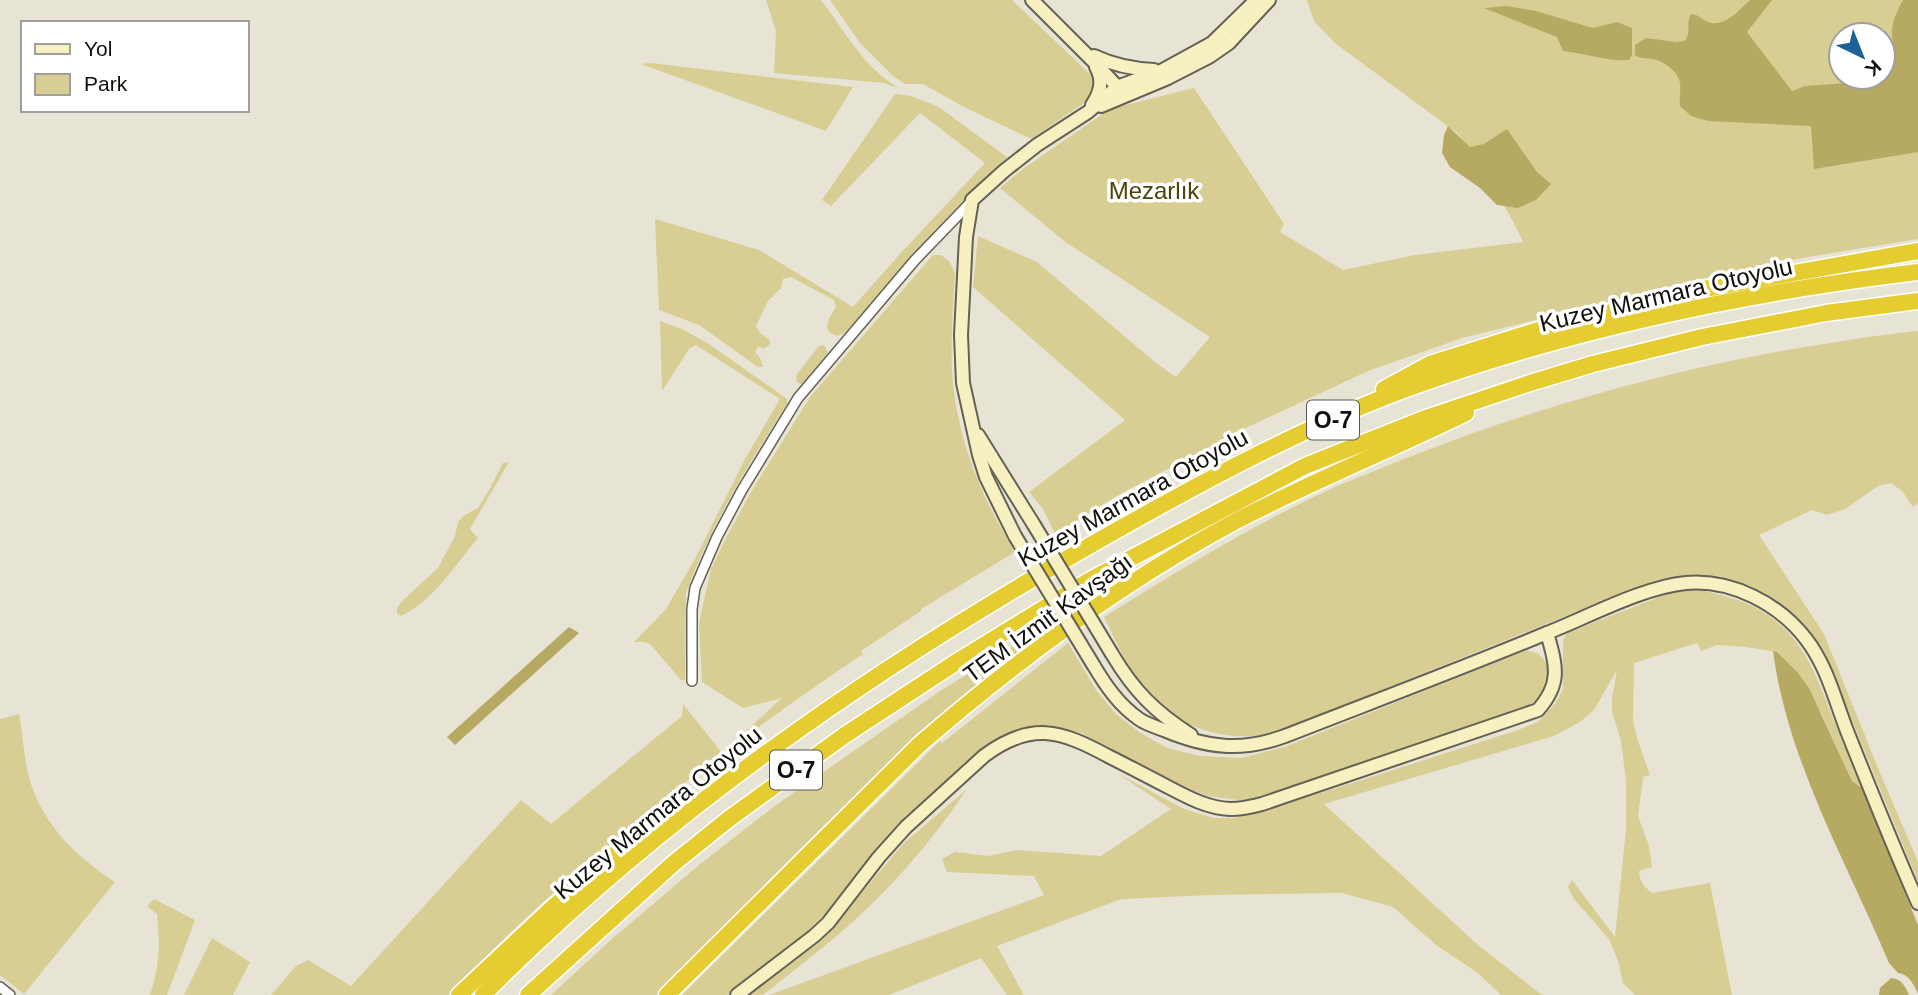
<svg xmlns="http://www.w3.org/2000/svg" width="1918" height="995" viewBox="0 0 1918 995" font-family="Arial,sans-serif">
	<rect width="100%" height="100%" fill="#e7e4d5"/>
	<g fill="#d8ce93" fill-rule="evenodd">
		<path d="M766,0H821C845,31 865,70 901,89L884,83L774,73L776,31Z"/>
		<polygon points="830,0 1012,0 1091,75 1094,93 1087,101 1031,139 962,106 923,84 905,84 893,76 860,43"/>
		<path d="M1307,0H1918V239L1802,258L1704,278L1462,338L1368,371L1246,428L1120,494L1055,534L1043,509L1029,492L1125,420L973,287L978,236L1037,262L1156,363L1176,377L1210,337L1064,241L1000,188L1024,168L1110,109L1194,88L1284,224L1280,232L1343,270L1415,255L1523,242L1516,227L1477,157L1456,132L1336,44L1314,21ZM1841,35H1883V77H1841Z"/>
		<polygon points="651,63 853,87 826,131 641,64"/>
		<polygon points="895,94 911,96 939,107 1008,158 940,225 866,311 844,333 838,336 830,333 827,328 829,318 836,307 834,300 791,277 783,279 781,288 768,301 756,326 760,333 770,340 770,344 764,349 758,346 755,352 760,358 763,367 758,367 699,325 659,310 655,219 759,250 853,307 900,254 985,163 920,113 831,206 822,200"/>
		<path d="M933,255H941L949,261L955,273C953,312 949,353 954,392C962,452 984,501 1015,552L921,609V611L861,651L863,654C739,737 620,829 512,931C490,952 469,974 448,995H271L296,966L308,960L351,986L521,800L551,824L682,716L683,704L722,753L782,698L743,708L702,682L699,623L711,569L726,538L751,492L810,397Z"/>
		<path d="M660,321L682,329L709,344L787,399V404C749,464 710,526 686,593L685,680H681L650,644L644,642H634L666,609L695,559L745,459L780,399L696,345L689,349L662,391Z"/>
		<path d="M1918,331V503L1913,507L1902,491L1891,483L1878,486L1845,509L1827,515L1812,510L1759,535L1824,634L1878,768L1918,862V882L1823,649C1779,591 1726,564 1653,581L1302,722C1291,726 1279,731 1267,734C1224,743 1173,725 1146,691C1128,670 1116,641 1104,617C1179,570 1254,524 1335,487C1356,478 1378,470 1399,461C1525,411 1654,374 1787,350C1830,343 1874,335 1918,331Z"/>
		<polygon points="823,345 825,346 828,353 802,385 796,381 797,374 819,346"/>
		<path d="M509,462L470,529L478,538C455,565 434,600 401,616L397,613V608L401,602L438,568L455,536L458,522L463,516L478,508L489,490L503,463Z"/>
		<path d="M1701,590C1720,595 1741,599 1758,609C1801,633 1814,670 1831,713C1841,738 1851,763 1862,788L1852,781L1821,713L1777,652L1746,647L1717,645L1701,651L1697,643L1634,663L1633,720L1637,738L1650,775L1643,777L1638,816L1649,846L1652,867L1639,871L1640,878L1644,886L1652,893L1710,883L1732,995H1635L1623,983L1618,961L1609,939L1574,899L1568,887L1572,880L1615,937L1626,829V780L1621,741L1612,711V698L1617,670L1594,710L1580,722L1554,736L1324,804L1478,945L1542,995H1501L1478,973L1436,945L1393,907L1342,893L1210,895L1121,899L997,946L1024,995H1007L981,958L889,995H769L1044,895L1034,876L947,872L942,859L955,852L988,856L1017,850L1101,856L1171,809L1117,773L1184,809L1214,818H1234L1321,793L1515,731L1538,722L1555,704L1563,689V641L1567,633L1672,592Z"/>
		<polygon points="1055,621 1057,624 975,688 876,775 656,995 551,995 613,938 699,865 776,805 943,689"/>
		<path d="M1068,643L1096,690L1116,714L1139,732L1167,748L1200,756L1242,758L1287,746L1527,650C1528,651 1537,653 1538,654C1554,664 1548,690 1536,701C1532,704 1525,706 1520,709L1259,798L1238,800L1208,796L1181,786L1081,733L1049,726L1024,729L994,741L967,761L901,822L871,856L823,916L804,935L727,995H682L940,741L942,743Z"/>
		<path d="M19,714C23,736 24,762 31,784C45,827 78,858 115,882L24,994L0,975V719Z"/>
		<path d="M967,789C931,843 888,892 839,934C814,955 788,975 763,995H749L820,942L904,843Z"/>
		<path d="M154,899L195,920L167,995H150C160,967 160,943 157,914L147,906Z"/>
		<polygon points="212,938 250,962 233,995 184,995"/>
	</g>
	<g fill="#b6a961">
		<path d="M1750,0H1772L1747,32L1792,91L1805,86L1845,83L1859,77H1883V68L1895,57C1895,49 1892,42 1892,34C1891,23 1898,9 1903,0H1918V152L1814,169L1811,126L1708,121L1691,116L1680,106C1679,99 1681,91 1680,83C1679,73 1666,63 1657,60C1649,57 1642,60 1635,55V45L1646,38L1676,42L1685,41C1692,29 1685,25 1691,14C1699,15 1700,18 1706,21C1723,30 1739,10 1750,0Z"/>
		<path d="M1506,6L1536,11L1593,28L1617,22L1632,28V55L1629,60C1607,62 1585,53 1563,51L1557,37L1484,8Z"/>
		<polygon points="1448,126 1470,147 1484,144 1507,129 1537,172 1551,184 1536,200 1518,208 1497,205 1480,188 1450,167 1442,153 1444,135"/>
		<polygon points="569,627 579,633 455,745 447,737"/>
		<path d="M1773,651L1777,652L1798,673L1809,688L1852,781L1862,788L1918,925V994C1914,985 1909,974 1898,973L1889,963C1846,861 1788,762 1773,651Z"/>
		<path d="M1891,978C1902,979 1905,986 1909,995H1879L1880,988Z"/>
	</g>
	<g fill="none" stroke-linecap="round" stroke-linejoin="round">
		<g stroke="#646254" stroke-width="12">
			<g id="street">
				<polyline points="692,681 692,609 695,588 717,537 742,490 798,398 915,260 971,202"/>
				<polyline points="0,987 10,995"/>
			</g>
		</g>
		<g stroke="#646254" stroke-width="16">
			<g id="secondary">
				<polyline points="1032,0 1099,67 1123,93"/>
				<path d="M1094,56C1113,65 1133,69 1154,70"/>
				<path d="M1092,105C1100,93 1104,81 1096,67"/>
				<polyline points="1101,106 1168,78 1209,57 1229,43 1269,0"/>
				<polyline points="978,435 1034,525"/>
				<polyline points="1015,536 986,477 979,455 963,383 961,335 966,237 972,200 1004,171 1037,145 1088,112 1117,87 1161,71 1212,43 1256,0"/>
				<path d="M1112,654C1134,691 1155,712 1191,735"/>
				<path d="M1094,666C1106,686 1119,705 1139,719C1146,724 1156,727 1164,730C1207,748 1241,752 1285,736C1372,702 1460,669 1547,633C1588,617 1643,587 1686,583C1732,579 1779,604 1806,639C1827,666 1835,700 1847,731C1870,789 1893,846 1918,903"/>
				<path d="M737,995L814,936L828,923L879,857L906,827L984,756C1031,721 1060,730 1108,756C1128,766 1149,777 1170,788C1189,798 1208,808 1230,809C1241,809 1251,807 1262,804L1538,710C1562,683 1556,665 1547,633"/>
			</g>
		</g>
		<g stroke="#fff" stroke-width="19">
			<g id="highway">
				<polyline points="1384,389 1430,364 1545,328 1704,289 1918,251"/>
				<polyline points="459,995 551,909 629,842 675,811"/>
				<path d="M483,995C661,815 870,671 1089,546C1189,489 1298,429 1406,389C1571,329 1744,293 1918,272"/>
				<polyline points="528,995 674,863 730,818 845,735 958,661 1090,580 1305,466 1426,418 1530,383 1593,364 1702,337 1826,313 1918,301"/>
				<path d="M667,995L920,744C1017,660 1122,582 1236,521C1311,482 1390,450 1466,413"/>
			</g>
		</g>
		<use href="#street" stroke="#fff" stroke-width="9"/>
		<use href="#secondary" stroke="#f7f0c1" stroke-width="12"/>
		<use href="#highway" stroke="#e5cc30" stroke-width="16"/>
		<g stroke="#646254" stroke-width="16" stroke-linecap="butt">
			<g id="secondary-bridge">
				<polyline points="1034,525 1112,654"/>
				<polyline points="1015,536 1094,666"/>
			</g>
		</g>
		<use href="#secondary-bridge" stroke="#f7f0c1" stroke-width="12"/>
	</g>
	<g text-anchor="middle" stroke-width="7" stroke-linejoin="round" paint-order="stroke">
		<g fill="#fff" stroke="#585754" stroke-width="2">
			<rect x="1307" y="400.5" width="52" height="39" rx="5"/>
			<rect x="770" y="750.5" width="52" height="39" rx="5"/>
		</g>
		<g font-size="23" font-weight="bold" fill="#100f0a">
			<text x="1333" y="428">O-7</text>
			<text x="796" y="778">O-7</text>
		</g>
		<g font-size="24" fill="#4d4308" stroke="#fff">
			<text x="1154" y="199">Mezarlık</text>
		</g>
		<g font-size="24" fill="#100f0a" stroke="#fff">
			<text transform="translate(1666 295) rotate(-13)" y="8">Kuzey Marmara Otoyolu</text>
			<text transform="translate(1133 498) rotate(-29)" y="8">Kuzey Marmara Otoyolu</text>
			<text transform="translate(1048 618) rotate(-36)" y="8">TEM İzmit Kavşağı</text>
			<text transform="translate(658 813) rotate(-39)" y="8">Kuzey Marmara Otoyolu</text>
		</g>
	</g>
	<rect x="21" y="21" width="228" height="91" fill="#ffffff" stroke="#9f9f9d" stroke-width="2"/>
	<rect x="35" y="44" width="35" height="10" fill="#f7f0c1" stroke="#9f9f9d" stroke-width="2"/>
	<text x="84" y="56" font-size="21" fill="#100f0a">Yol</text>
	<rect x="35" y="74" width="35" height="21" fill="#d8ce93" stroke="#9f9f9d" stroke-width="2"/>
	<text x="84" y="91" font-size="21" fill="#100f0a">Park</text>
	<g transform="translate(1862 56) rotate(137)"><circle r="33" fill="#ffffff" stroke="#9f9f9d" stroke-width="2"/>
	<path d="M0-5L12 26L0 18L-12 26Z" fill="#1d6196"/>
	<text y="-10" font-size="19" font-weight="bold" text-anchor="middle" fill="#100f0a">K</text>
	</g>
</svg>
